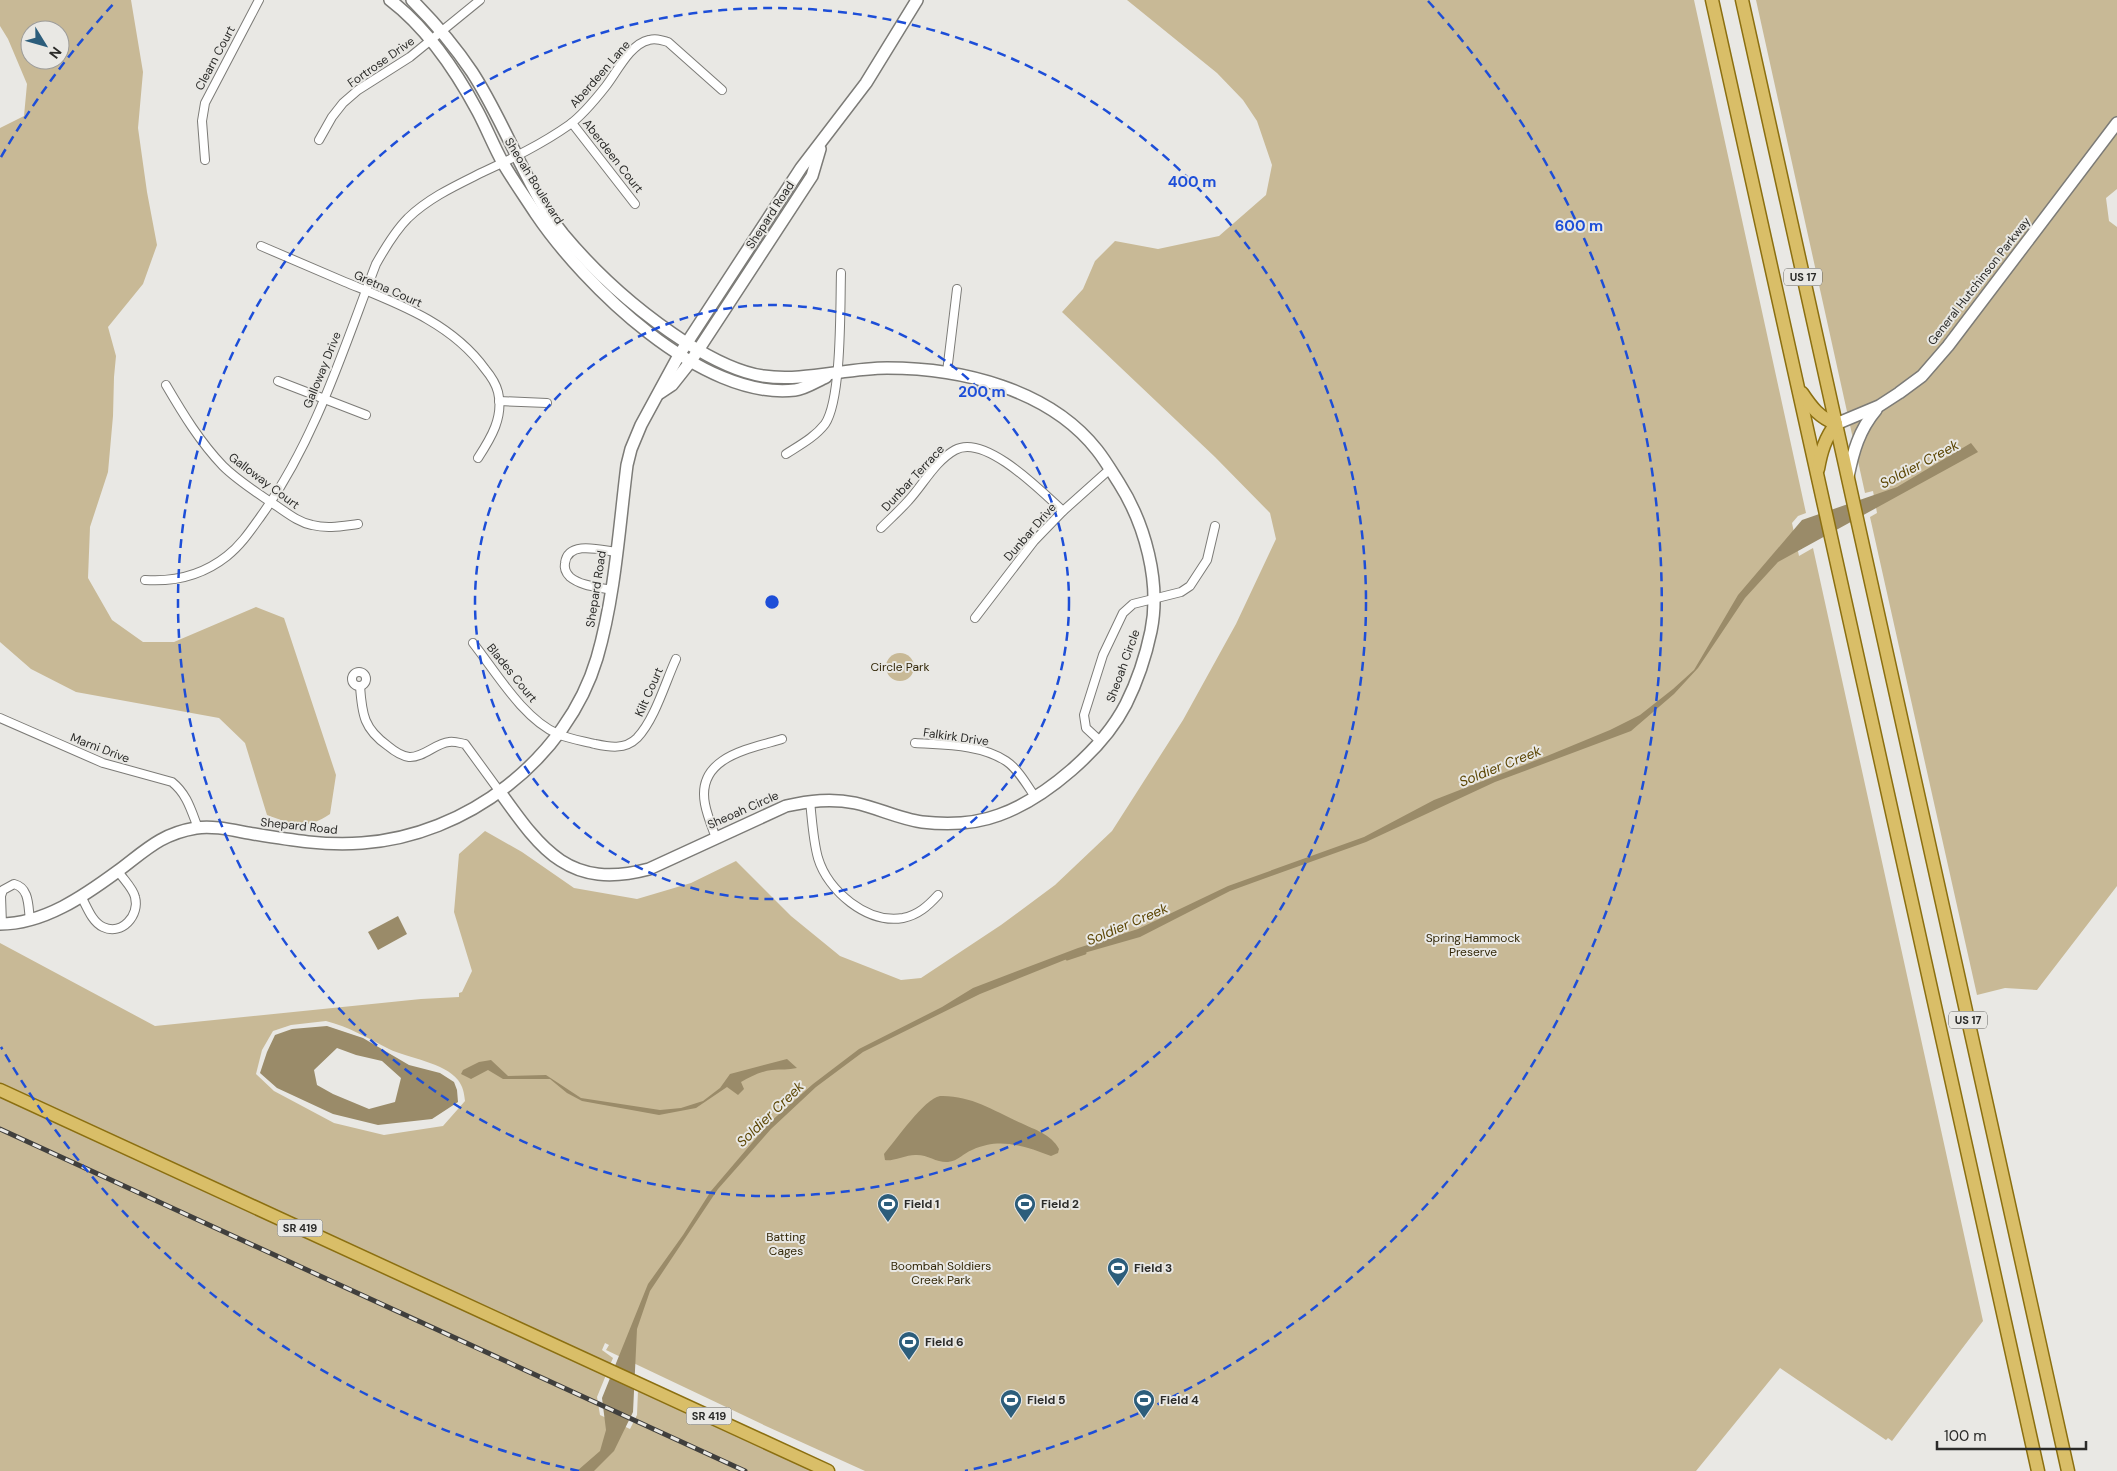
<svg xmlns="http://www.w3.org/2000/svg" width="2117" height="1471" viewBox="0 0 2117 1471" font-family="'DM Sans',sans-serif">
	<rect width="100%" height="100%" fill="#e9e8e4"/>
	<g fill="#c8b996" fill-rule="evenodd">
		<path d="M0,0H131L143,72L138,128L147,192L157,245L143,284L108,327L116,356L114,377L113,416L108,472L90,527L88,578L112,620L143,642H174L256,607L284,618L336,775L330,814C304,831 295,825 267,815L245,743L219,718L76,692L31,669L0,642V128L24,116L27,84L8,39L0,26ZM30,30H60V60H30Z"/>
		<path d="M1127,0H1694L1806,513L1798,516L1792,523L1799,556L1813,548L1983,1321L1892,1441L1888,1438L1886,1440L1780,1368L1696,1471H865L768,1427L606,1350L609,1345L605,1343L602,1350L613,1358L610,1365L0,1085V943L155,1026L421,999L459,997V993L462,992L472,971L454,912L459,854L485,831L522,852L574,888L637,899L691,883L736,861L791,916L840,956L901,980L921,978L1001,925L1055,885L1112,831L1183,720L1236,624L1276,539L1270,513L1215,457L1062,312L1083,289L1095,261L1115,241L1158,249L1219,236L1266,195L1272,165L1257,121L1243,100L1217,73ZM326,1021C349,1027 368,1038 389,1049C408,1058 445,1063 458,1080C463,1087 464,1092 465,1101L443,1126L384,1135L334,1123L274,1091L256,1074L262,1050L273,1031L291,1025Z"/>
		<polygon points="1756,0 2117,0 2117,189 2106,198 2109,221 2117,227 2117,886 2037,990 2005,988 1977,995 1870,517 1877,513 1873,491 1865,493"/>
		<circle cx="900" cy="667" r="14"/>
		<polygon points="0,1096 606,1375 597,1397 600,1415 630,1429 637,1415 638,1390 816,1471 0,1471"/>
	</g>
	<g fill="#9a8b69" fill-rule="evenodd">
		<polygon points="1971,443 1978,452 1778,562 1745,598 1698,668 1674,694 1631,731 1495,782 1366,842 1230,891 1140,937 1077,955 980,994 863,1052 816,1087 771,1129 718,1189 650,1291 637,1329 633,1412 614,1451 594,1471 577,1471 600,1451 606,1430 602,1398 648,1284 683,1235 711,1191 769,1123 813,1084 859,1049 942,1007 973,988 1078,948 1138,929 1228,886 1364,837 1434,800 1547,756 1610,730 1640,715 1673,689 1694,670 1738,595 1802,520 1897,487"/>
		<polygon points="398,916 407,934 378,950 368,932"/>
		<path d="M327,1026L363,1038L409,1065L440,1073L454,1082L457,1090L458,1102L432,1119L378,1125L333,1114L277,1088L260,1073L267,1052L275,1035L292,1029ZM337,1048L356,1055L382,1061L401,1078L395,1102L369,1109L333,1094L317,1085L314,1070Z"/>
		<path d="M787,1059L797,1068C788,1070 781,1069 772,1070C761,1071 750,1077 741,1082L744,1089L738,1095L727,1087L696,1108L659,1115L582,1101L567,1093L550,1079H503L488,1070L471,1079L461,1074L463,1070L479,1062L491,1060L508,1076L546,1075L581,1098L660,1110L681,1108L703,1101L720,1088L730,1074Z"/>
		<path d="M940,1096C971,1095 994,1111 1021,1123C1035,1130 1051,1134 1059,1149L1058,1153L1051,1156C1024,1146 1000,1137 972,1150C964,1153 958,1161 948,1162C937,1163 927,1154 915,1155C906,1155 891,1162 885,1160L884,1154C896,1140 924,1099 940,1096Z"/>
	</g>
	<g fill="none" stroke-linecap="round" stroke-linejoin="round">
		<polyline stroke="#9a8b69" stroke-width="3" points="1067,959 1085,953"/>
		<g stroke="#7c7b77" stroke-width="10">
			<g id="street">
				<polyline points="572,123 635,204"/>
				<polyline points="319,140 332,117 343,103 358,90 410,57 480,0"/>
				<polyline points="205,160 202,121 205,103 259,0"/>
				<path d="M261,246C289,258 317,270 345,282C396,303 451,322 485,369C490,375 496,384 498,392C504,417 491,438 478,458"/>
				<polyline points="947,372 957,289"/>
				<polyline points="278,381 366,415"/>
				<path d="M166,385C183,414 200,442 223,466C237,480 256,492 272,503C285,511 297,522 312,525C328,529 342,526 358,524"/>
				<polyline points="499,401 547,403"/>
				<path d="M786,454C800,445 815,437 825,424C842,399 840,306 841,273"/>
				<path d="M881,528C890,519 900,510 908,501C923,485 935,461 955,450C985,433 1042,492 1063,511"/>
				<path d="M145,580C174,582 203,575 227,556C241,545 251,530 261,516C315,441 343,350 376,264C385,248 395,231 408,218C430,197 457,185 483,172C513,158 542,144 569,125C583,115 595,100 606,86C617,72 630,44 649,40C656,38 661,40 668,42L722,90"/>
				<path d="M611,590C598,587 581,586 570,577C566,573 564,568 565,563C568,540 601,550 616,552"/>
				<polyline points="975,618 1034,541 1063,511 1110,469"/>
				<path d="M473,643C496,672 523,719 558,734C569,739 583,741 595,744C609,747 625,750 637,738C655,719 665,683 676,659"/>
				<circle cx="359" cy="679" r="7"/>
				<path d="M360,686C362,715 364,729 388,746C394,751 402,756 409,757C423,758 436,743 449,742C454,741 460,743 465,744L500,792"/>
				<path d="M0,718L103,763L172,782C187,794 191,810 198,828"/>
				<polyline points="1100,741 1086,728 1084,715 1103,655 1123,613 1133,604 1181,592 1190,586 1207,560 1215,526"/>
				<path d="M915,743C944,745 980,744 1006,761C1018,769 1027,785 1035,797"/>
				<path d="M810,801C812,819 813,840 818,858C828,891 867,924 903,918C918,915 928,906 938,895"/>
				<path d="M716,838C712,827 707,815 705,804C696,757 749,749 782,739"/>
				<path d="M81,896C87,907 92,922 103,927C122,936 140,915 135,897C133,888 123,879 118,871"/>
				<path d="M2,925L1,896L3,890L14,884C30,888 28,907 30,920"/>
			</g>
		</g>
		<g stroke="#7c7b77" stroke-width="14">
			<g id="secondary">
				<path d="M390,0C428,29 456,71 478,112C487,129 494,147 503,163C513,180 525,197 536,214C584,285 702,401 795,390C805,389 817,381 826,377"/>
				<path d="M412,0C435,23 454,45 472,72C500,115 518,164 545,209C550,218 557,226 563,234C598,276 639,312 685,342C707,356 736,372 763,376C804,382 846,368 887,368C961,368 1049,389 1097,450C1105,460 1112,472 1119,483C1145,524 1161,582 1151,631C1146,655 1137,682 1126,704C1103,749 1046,798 999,815C975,824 948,825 922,822C900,819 878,808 855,803C831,798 809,801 786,806L649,869C570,890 542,851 500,792"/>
				<polyline points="660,393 672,385 691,361 812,176 820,149"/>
				<polyline points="1836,424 1879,406 1899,393 1922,376 1948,346 2117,123"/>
				<path d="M1848,477C1853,452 1859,430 1876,410"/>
				<path d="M0,924C44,924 84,896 118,871C145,851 160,834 196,828C214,825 236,831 254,834C290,840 326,846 362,843C466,836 567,759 597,658C615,596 619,529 627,465L631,449L641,425L679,355L801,168L866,83L917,0"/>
			</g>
		</g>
		<g stroke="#8b6f10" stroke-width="15">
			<g id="primary">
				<polyline points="1712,0 2038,1471"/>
				<polyline points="1742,0 2068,1471"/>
				<path d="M1802,393C1812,408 1819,417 1836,424"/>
				<path d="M1818,469C1821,452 1825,438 1836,424"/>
				<polyline points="0,1090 828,1471"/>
			</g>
		</g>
		<use href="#street" stroke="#fff" stroke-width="8"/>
		<use href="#secondary" stroke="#fff" stroke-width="11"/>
		<use href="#primary" stroke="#d9be68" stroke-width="12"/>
		<g stroke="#403f3d" stroke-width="5">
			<polyline id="rail" points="0,1129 745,1471"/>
		</g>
		<use href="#rail" stroke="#e9e8e4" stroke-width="3" stroke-dasharray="9" stroke-linecap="butt"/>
	</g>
	<g fill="none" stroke="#1d4ed8" stroke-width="2.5" stroke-dasharray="9 6">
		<circle cx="772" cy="602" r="297"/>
		<circle cx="772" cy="602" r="594"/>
		<path d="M579 1471A890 890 0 0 1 1 1047M1 157A890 890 0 0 1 116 1M1428 1A890 890 0 0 1 965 1471"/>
	</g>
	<defs>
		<g id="stadium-pin" transform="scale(1.125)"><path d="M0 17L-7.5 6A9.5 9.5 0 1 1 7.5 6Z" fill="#2c5d7b" stroke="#e9e8e4"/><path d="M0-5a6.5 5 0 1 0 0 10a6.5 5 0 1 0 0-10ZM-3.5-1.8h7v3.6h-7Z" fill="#fff"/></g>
	</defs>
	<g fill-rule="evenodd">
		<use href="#stadium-pin" x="888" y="1204"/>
		<use href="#stadium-pin" x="1025" y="1204"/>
		<use href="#stadium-pin" x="1118" y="1268"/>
		<use href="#stadium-pin" x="909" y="1342"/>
		<use href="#stadium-pin" x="1011" y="1400"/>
		<use href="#stadium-pin" x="1144" y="1400"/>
	</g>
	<g text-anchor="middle" stroke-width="4" stroke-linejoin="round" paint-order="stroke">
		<g fill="#e9e8e4" stroke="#646461" stroke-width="1">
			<rect x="1784" y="268.5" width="38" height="17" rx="4"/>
			<rect x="1949" y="1011.5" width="38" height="17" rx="4"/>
			<rect x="277.5" y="1219.5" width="45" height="17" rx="4"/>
			<rect x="686.5" y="1407.5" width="45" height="17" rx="4"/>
		</g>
		<g font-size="11" font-weight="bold" fill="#2b2b29">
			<text x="1803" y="281">US 17</text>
			<text x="1968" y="1024">US 17</text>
			<text x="300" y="1232">SR 419</text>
			<text x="709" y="1420">SR 419</text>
		</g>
		<g font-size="12" fill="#2b2b29" stroke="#e9e8e4">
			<text transform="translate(215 58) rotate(-62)" y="4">Clearn Court</text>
			<text transform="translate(381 62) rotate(-35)" y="4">Fortrose Drive</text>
			<text transform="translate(600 74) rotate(-49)" y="4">Aberdeen Lane</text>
			<text transform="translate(613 156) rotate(52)" y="4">Aberdeen Court</text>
			<text transform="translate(534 181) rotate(58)" y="4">Sheoah Boulevard</text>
			<text transform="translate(770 215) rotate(-57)" y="4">Shepard Road</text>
			<text transform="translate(1979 281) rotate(-52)" y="4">General Hutchinson Parkway</text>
			<text transform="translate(388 289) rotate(24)" y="4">Gretna Court</text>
			<text transform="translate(322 370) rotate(-68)" y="4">Galloway Drive</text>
			<text transform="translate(913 478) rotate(-47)" y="4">Dunbar Terrace</text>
			<text transform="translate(264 481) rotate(37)" y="4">Galloway Court</text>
			<text transform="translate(1030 532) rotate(-49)" y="4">Dunbar Drive</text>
			<text transform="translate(596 589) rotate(-81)" y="4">Shepard Road</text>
			<text transform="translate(1123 666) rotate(-70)" y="4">Sheoah Circle</text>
			<text transform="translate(512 673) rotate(51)" y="4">Blades Court</text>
			<text transform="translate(649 692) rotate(-66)" y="4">Kilt Court</text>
			<text transform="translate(956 737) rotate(8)" y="4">Falkirk Drive</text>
			<text transform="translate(100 748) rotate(21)" y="4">Marni Drive</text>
			<text transform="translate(743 810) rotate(-24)" y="4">Sheoah Circle</text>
			<text transform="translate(299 826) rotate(6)" y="4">Shepard Road</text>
		</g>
		<g font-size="12" fill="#332809" stroke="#e9e8e4">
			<text x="900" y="671">Circle Park</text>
			<text x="1473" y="942">Spring Hammock<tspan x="1473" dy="14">Preserve</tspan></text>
			<text x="786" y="1241">Batting<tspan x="786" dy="14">Cages</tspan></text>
			<text x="941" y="1270">Boombah Soldiers<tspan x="941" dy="14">Creek Park</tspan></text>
		</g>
		<g font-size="12" font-weight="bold" fill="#2b2b29" stroke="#e9e8e4" text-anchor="start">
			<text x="904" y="1208">Field 1</text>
			<text x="1041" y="1208">Field 2</text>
			<text x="1134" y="1272">Field 3</text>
			<text x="925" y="1346">Field 6</text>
			<text x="1027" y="1404">Field 5</text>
			<text x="1160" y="1404">Field 4</text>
		</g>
		<g font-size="14" font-style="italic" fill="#5c4604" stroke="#e9e8e4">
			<text transform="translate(1919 464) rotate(-28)" y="5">Soldier Creek</text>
			<text transform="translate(1500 766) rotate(-22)" y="5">Soldier Creek</text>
			<text transform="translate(1127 924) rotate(-23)" y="5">Soldier Creek</text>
			<text transform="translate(770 1114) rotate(-44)" y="5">Soldier Creek</text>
		</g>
	</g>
	<circle cx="772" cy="602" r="8" fill="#1d4ed8" stroke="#e9e8e4" stroke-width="2.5"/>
	<g font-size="15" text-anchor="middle" font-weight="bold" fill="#1d4ed8" stroke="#e9e8e4" stroke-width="4" stroke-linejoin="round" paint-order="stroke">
		<text x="1192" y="187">400 m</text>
		<text x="1579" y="231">600 m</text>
		<text x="982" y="397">200 m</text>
	</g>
	<g transform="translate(45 45) rotate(127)"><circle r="24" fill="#e9e8e4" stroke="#9d9c99"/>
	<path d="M0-4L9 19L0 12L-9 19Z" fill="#2c5d7b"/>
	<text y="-8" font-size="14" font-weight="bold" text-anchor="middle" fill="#2b2b29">N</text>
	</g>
	<path d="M1937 1441v8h149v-8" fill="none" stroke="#2b2b29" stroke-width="2.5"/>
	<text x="1944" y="1441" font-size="15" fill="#2b2b29" stroke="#e9e8e4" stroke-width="4" paint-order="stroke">100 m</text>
</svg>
